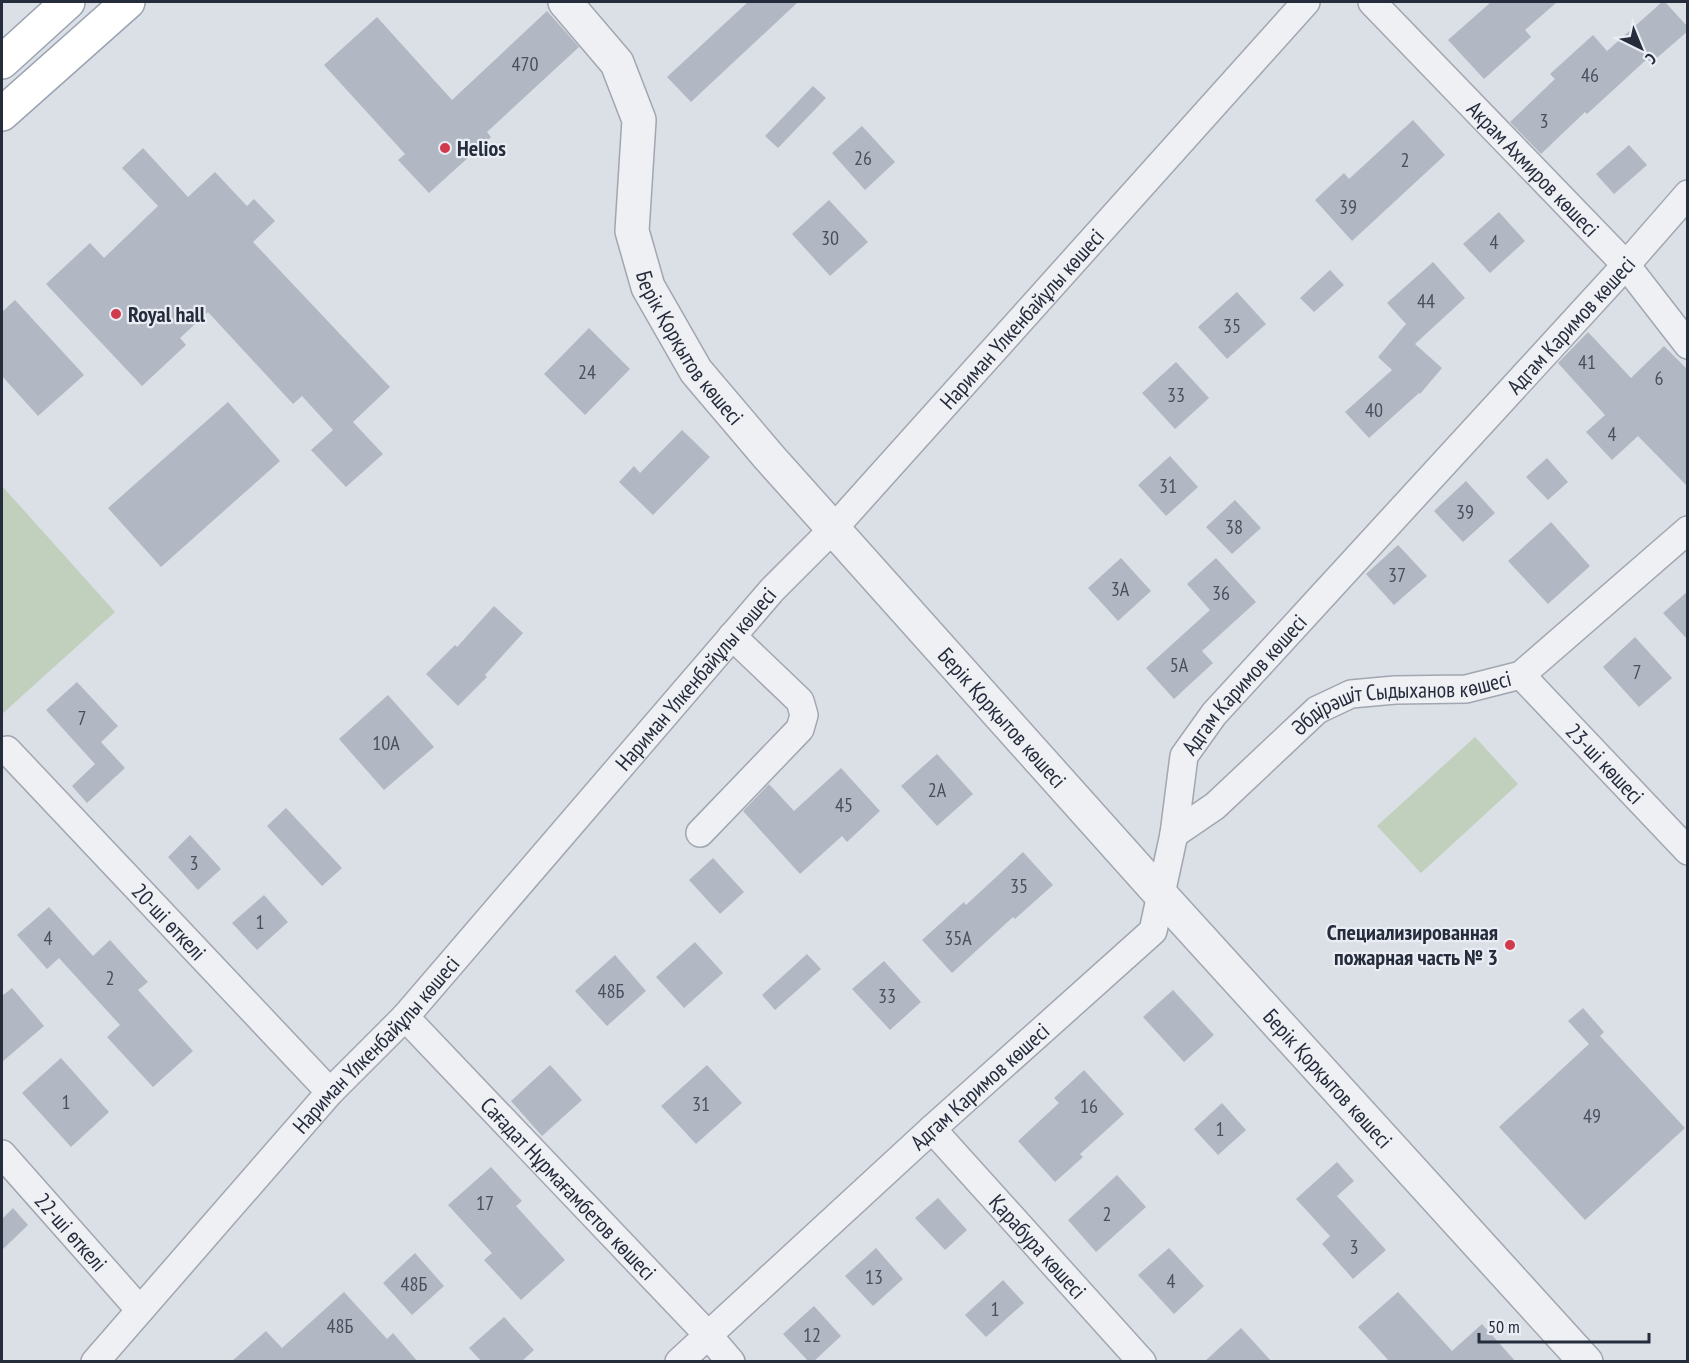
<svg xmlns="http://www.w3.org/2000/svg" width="1689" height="1363" viewBox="0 0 1689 1363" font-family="'PT Sans Narrow',sans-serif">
	<rect width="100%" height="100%" fill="#dbdfe6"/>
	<g fill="#c0d0bc">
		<polygon points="2,486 115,612 2,714"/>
		<polygon points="1475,737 1518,784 1421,873 1377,826"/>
	</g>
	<g fill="#b2b8c3">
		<polygon points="748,2 798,2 691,102 667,77"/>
		<polygon points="1491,2 1557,2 1525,30 1531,37 1484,79 1448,40"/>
		<polygon points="1662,2 1665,2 1688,27 1688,31 1651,63 1647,59 1587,114 1585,112 1541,154 1510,122 1555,79 1550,74 1593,35 1607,51"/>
		<polygon points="547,11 579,47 487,132 491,137 429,193 398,160 405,154 324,65 377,17 452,100"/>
		<polygon points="813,86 826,98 778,148 765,136"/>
		<polygon points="1413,120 1445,155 1352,241 1315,200 1344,173 1349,179"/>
		<polygon points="862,126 895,162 865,190 832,153"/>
		<polygon points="1629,145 1647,165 1614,194 1596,174"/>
		<polygon points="143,148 188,197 215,172 247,206 254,199 275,221 253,242 390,387 353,422 383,454 346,487 311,450 333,430 302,396 293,404 208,312 180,338 186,345 142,386 46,284 90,243 104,258 158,206 122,168"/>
		<polygon points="829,200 868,242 830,276 792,234"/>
		<polygon points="1499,212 1525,241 1490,273 1463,244"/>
		<polygon points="1433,262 1465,298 1415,344 1442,368 1420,394 1419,393 1369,438 1345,412 1392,370 1378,357 1406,324 1387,303"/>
		<polygon points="1330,270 1344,285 1314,312 1300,298"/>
		<polygon points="1237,292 1266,324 1227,359 1198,327"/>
		<polygon points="15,300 84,375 38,416 2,376 2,312"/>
		<polygon points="589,328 630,369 585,415 544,374"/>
		<polygon points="1588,332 1631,378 1664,346 1688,370 1688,487 1638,436 1612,460 1586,432 1605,415 1558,363"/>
		<polygon points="1176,362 1209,398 1175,429 1142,393"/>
		<polygon points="228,402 280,461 161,567 108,508"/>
		<polygon points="682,430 710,457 653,515 619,482 634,466 640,473"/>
		<polygon points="1170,456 1198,487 1166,516 1138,485"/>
		<polygon points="1547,458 1568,482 1548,500 1526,477"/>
		<polygon points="1466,481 1495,513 1463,542 1434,511"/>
		<polygon points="1235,500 1261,528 1232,554 1206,527"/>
		<polygon points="1551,522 1590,566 1548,604 1508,561"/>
		<polygon points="1398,545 1427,576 1394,605 1366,574"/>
		<polygon points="1121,558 1151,591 1118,621 1088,588"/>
		<polygon points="1216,558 1256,602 1202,651 1213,663 1174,699 1146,668 1210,610 1187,584"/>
		<polygon points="1688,591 1688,640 1663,613"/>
		<polygon points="494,606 523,633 485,675 487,677 458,706 426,674 455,645 457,647"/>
		<polygon points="1635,637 1672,678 1639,707 1603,667"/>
		<polygon points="77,682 118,726 101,742 125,768 87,803 72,786 95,764 46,710"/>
		<polygon points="388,695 434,747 384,790 339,739"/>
		<polygon points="937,754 973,794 937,826 901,786"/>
		<polygon points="841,768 880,811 847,842 842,836 800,874 743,811 769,784 794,811"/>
		<polygon points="286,808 342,868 322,886 267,826"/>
		<polygon points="190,835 221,869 198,890 168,857"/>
		<polygon points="1023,852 1053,885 1015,919 1013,917 952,973 922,940 964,902 966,905"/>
		<polygon points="713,858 744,892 720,914 689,880"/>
		<polygon points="264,895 288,922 257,950 232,923"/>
		<polygon points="49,907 93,956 110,940 148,982 138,990 193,1051 153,1087 107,1037 120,1025 59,958 47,969 17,935"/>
		<polygon points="695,942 723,973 684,1008 656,977"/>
		<polygon points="807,954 821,969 775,1010 762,995"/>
		<polygon points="615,955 646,991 607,1026 575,991"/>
		<polygon points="884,961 921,1002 890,1030 852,989"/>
		<polygon points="12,988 44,1026 2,1062 2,996"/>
		<polygon points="1173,990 1214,1035 1184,1062 1143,1017"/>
		<polygon points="1583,1008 1604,1032 1600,1036 1685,1128 1585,1220 1499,1127 1589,1044 1568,1021"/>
		<polygon points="61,1058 109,1112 71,1147 22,1093"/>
		<polygon points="550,1065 582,1100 542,1136 511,1101"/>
		<polygon points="707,1065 742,1103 696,1144 661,1106"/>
		<polygon points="1084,1070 1124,1114 1080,1154 1083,1157 1055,1182 1018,1141 1059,1103 1054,1098"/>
		<polygon points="1222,1103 1246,1130 1218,1155 1194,1129"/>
		<polygon points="1337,1162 1354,1181 1337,1196 1386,1250 1353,1279 1322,1244 1330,1236 1296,1199"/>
		<polygon points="491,1167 522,1201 516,1206 565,1260 521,1300 484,1260 492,1253 448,1205"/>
		<polygon points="1117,1175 1146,1207 1096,1252 1068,1220"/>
		<polygon points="938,1198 967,1230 945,1250 915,1218"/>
		<polygon points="13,1208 28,1225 2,1250 2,1219"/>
		<polygon points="876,1248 903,1279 873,1306 845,1276"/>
		<polygon points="1169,1248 1204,1286 1174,1314 1138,1275"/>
		<polygon points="415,1253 444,1286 412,1315 383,1283"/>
		<polygon points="1003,1280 1024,1303 986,1337 965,1315"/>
		<polygon points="344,1292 387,1339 393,1333 418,1362 231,1362 266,1331 282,1348"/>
		<polygon points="1398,1292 1452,1351 1482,1324 1516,1362 1390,1362 1358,1327"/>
		<polygon points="814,1306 841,1336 813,1362 809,1362 783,1334"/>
		<polygon points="504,1317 534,1350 521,1362 482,1362 469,1348"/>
		<polygon points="1241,1328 1272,1362 1204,1362"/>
	</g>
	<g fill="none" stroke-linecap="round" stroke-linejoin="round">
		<g stroke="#a1a6b0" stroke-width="30">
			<g id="minor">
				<path id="s1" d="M1372,2L1626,265L1688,345"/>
				<path id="s2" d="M1521,675L1688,851"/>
				<path id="s3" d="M7,750L330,1092"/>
				<polyline points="700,833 800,729 804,715 800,701 732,636"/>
				<path id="s4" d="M1174,834L1215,806L1317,710L1351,694L1395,690L1466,689L1521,675L1688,530"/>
				<path id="s5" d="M405,1017L708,1335L731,1362"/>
				<path id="s6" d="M932,1129L1142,1362"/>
				<path id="s7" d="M2,1154L140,1310"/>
				<path id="s8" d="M95,1362L330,1092L405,1017L772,590L834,528L1306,2"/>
				<path id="s9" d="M679,1362L932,1129L1153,931L1174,834L1184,756L1214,714L1626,265L1688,194"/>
			</g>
		</g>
		<g stroke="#a1a6b0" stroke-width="36">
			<g id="tertiary">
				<path id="s10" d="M565,2L617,63L639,120L632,231L648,287L696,371L769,457L1161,895L1586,1362"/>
			</g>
		</g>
		<g stroke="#9aa3b2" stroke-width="36">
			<g id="primary">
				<polyline points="2,62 68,2"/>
				<polyline points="2,114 128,2"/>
			</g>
		</g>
		<use href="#minor" stroke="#eef0f4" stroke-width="27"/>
		<use href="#tertiary" stroke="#eef0f4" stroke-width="33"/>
		<use href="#primary" stroke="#fff" stroke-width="33"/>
	</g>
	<g fill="#d13a4b" stroke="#eaeef4" stroke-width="2">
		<circle cx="445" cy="148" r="6"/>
		<circle cx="116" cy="314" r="6"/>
		<circle cx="1510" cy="945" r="6"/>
	</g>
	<g text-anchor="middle" stroke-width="4.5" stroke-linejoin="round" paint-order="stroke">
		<g font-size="20" fill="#484f5e">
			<text x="525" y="71">470</text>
			<text x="1590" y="82">46</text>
			<text x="1544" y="128">3</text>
			<text x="863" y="165">26</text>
			<text x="1405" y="167">2</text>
			<text x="1348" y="214">39</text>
			<text x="830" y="245">30</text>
			<text x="1494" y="249">4</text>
			<text x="1426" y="308">44</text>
			<text x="1232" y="333">35</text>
			<text x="1587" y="369">41</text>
			<text x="587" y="379">24</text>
			<text x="1659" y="385">6</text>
			<text x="1176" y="402">33</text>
			<text x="1374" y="417">40</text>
			<text x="1612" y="441">4</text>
			<text x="1168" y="493">31</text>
			<text x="1465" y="519">39</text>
			<text x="1234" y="534">38</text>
			<text x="1397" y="582">37</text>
			<text x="1120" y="596">3А</text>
			<text x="1221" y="600">36</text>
			<text x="1179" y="672">5А</text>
			<text x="1637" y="679">7</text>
			<text x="82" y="725">7</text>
			<text x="386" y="750">10А</text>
			<text x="937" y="797">2А</text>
			<text x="844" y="812">45</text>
			<text x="194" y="870">3</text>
			<text x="1019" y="893">35</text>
			<text x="260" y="929">1</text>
			<text x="48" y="945">4</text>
			<text x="958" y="945">35А</text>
			<text x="110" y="985">2</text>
			<text x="611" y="998">48Б</text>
			<text x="887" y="1003">33</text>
			<text x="66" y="1109">1</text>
			<text x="701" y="1111">31</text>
			<text x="1089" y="1113">16</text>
			<text x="1592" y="1123">49</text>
			<text x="1220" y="1136">1</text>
			<text x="485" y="1210">17</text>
			<text x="1107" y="1221">2</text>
			<text x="1354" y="1254">3</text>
			<text x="874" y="1284">13</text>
			<text x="1171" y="1288">4</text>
			<text x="414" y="1291">48Б</text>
			<text x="995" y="1316">1</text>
			<text x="340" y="1333">48Б</text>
			<text x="812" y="1342">12</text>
		</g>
		<g font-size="22" font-weight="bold" fill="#252c3c" stroke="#eaeef4" text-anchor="start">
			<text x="457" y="156">Helios</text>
			<text x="128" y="322">Royal hall</text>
			<text x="1498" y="940" text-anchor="end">Специализированная<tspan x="1498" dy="25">пожарная часть № 3</tspan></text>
		</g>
		<g font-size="22" fill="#252c3c" stroke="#eaeef4">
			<text dy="8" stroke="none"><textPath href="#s1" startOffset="232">Акрам Ахмиров көшесі</textPath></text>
			<text dy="8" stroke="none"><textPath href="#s8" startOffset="1396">Нариман Үлкенбайұлы көшесі</textPath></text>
			<text dy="8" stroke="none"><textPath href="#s9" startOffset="1398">Адгам Каримов көшесі</textPath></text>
			<text dy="8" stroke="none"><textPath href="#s10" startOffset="384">Берік Қорқытов көшесі</textPath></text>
			<text dy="8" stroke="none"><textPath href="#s8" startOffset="910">Нариман Үлкенбайұлы көшесі</textPath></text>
			<text dy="8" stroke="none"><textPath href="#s9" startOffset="912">Адгам Каримов көшесі</textPath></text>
			<text dy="8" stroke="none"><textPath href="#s4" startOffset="274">Әбдірәшіт Сыдыханов көшесі</textPath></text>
			<text dy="8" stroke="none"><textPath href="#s10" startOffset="870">Берік Қорқытов көшесі</textPath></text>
			<text dy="8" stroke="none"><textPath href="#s2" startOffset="122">23-шi көшесi</textPath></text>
			<text dy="8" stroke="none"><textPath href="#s3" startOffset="236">20-ші өткелі</textPath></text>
			<text dy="8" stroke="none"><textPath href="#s8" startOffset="424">Нариман Үлкенбайұлы көшесі</textPath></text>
			<text dy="8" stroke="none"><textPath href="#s10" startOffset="1356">Берік Қорқытов көшесі</textPath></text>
			<text dy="8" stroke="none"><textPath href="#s9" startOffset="408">Адгам Каримов көшесі</textPath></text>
			<text dy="8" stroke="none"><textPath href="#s5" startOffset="237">Сағадат Нұрмағамбетов көшесі</textPath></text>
			<text dy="8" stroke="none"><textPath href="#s7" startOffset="104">22-ші өткелі</textPath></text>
			<text dy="8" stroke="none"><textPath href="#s6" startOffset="158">Қарабура көшесі</textPath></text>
		</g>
	</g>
	<rect width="1689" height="1363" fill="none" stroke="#252c3c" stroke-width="6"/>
	<g transform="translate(1641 48) rotate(137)" stroke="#eaeef4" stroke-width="4.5" paint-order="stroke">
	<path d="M0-4.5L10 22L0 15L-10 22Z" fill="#252c3c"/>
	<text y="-9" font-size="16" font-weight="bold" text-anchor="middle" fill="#252c3c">С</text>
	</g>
	<path d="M1479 1333v9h170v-9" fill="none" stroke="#252c3c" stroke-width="3"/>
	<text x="1488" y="1333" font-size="18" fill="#252c3c" stroke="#eaeef4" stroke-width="4.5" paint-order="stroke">50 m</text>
</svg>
